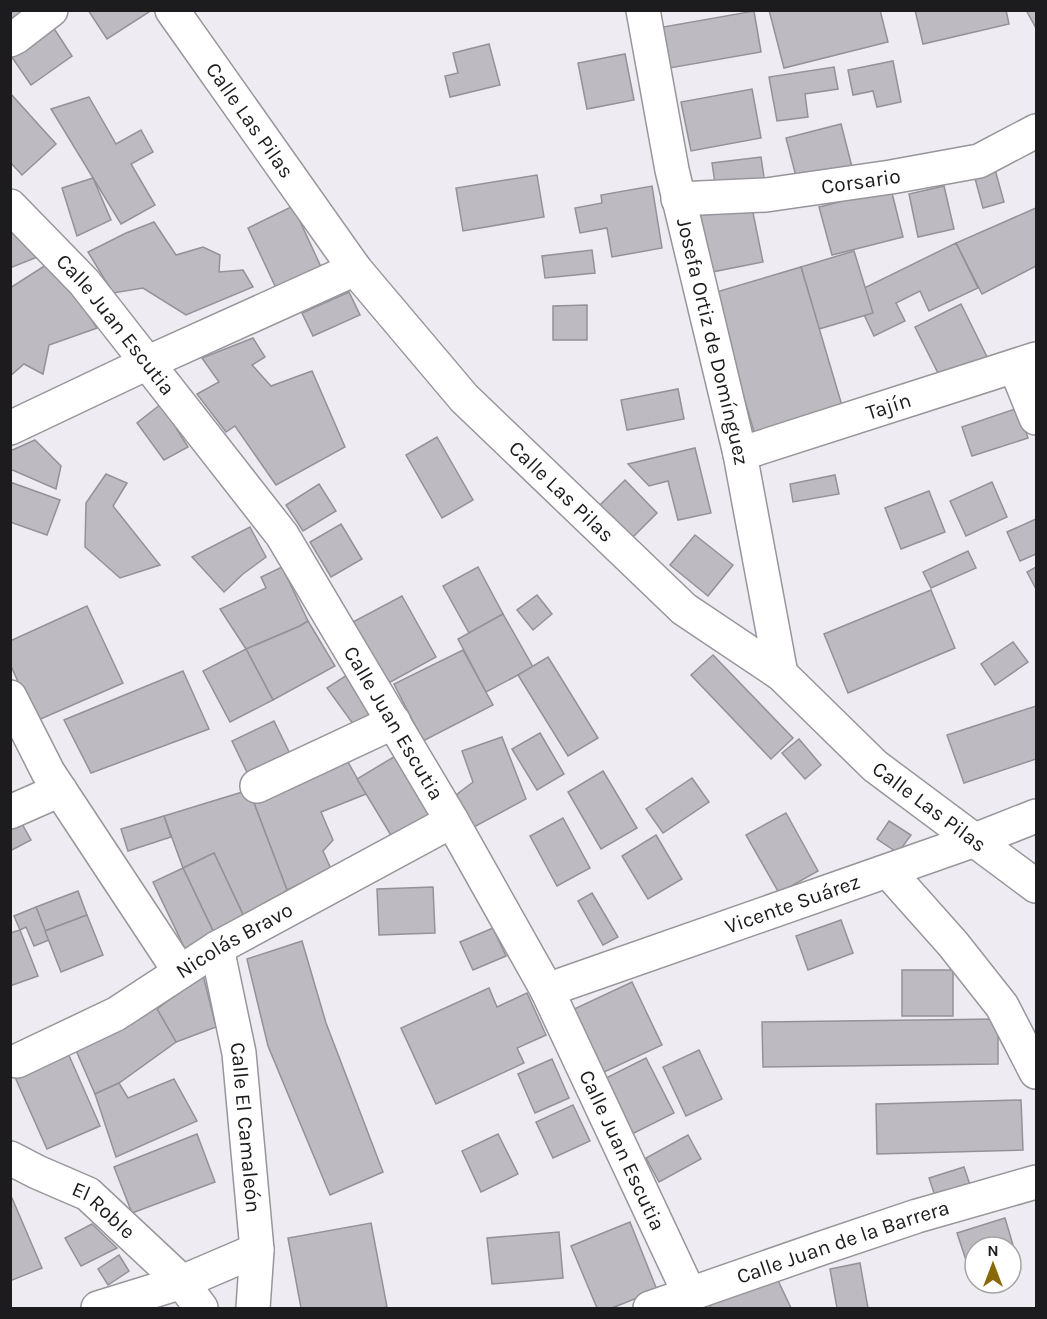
<svg xmlns="http://www.w3.org/2000/svg" width="1047" height="1319" viewBox="0 0 1047 1319" font-family="Karla,sans-serif">
	<rect width="100%" height="100%" fill="#efebf3"/>
	<g fill="#bebac1" stroke="#949198" stroke-width="1.5">
		<polygon points="10,10 25,10 10,21"/>
		<polygon points="88,10 148,10 149,12 107,39"/>
		<polygon points="769,10 880,10 888,42 784,68"/>
		<polygon points="915,10 1006,10 1009,24 923,44"/>
		<polygon points="1026,10 1036,10 1036,28"/>
		<polygon points="754,11 761,52 670,68 663,27"/>
		<polygon points="53,27 72,56 31,85 11,56"/>
		<polygon points="489,44 500,85 450,97 445,76 458,73 453,53"/>
		<polygon points="625,54 634,100 587,109 578,63"/>
		<polygon points="893,61 901,102 877,107 873,91 853,95 848,70"/>
		<polygon points="834,67 838,89 805,94 808,117 777,121 769,77"/>
		<polygon points="752,89 761,138 691,151 681,102"/>
		<polygon points="10,93 56,144 22,175 10,162"/>
		<polygon points="89,97 116,144 141,130 153,152 131,164 155,205 121,224 51,109"/>
		<polygon points="841,124 852,167 797,180 786,138"/>
		<polygon points="761,157 765,184 716,190 712,163"/>
		<polygon points="994,166 1004,202 983,208 973,171"/>
		<polygon points="537,175 544,217 463,231 456,188"/>
		<polygon points="93,178 111,220 77,236 62,188"/>
		<polygon points="652,186 662,248 612,257 607,228 580,233 575,208 602,203 601,195"/>
		<polygon points="944,186 954,229 918,237 909,194"/>
		<polygon points="891,189 903,237 832,255 819,207"/>
		<polygon points="751,203 763,262 712,272 700,212"/>
		<polygon points="293,206 321,267 276,288 248,228"/>
		<polygon points="1036,208 1036,266 982,294 956,243"/>
		<polygon points="10,221 40,256 10,268"/>
		<polygon points="154,222 176,255 203,247 220,255 219,272 243,270 253,287 186,315 143,288 113,293 88,252 126,233"/>
		<polygon points="956,243 978,288 929,311 920,291 896,303 905,321 874,336 854,293"/>
		<polygon points="592,250 595,273 545,278 542,256"/>
		<polygon points="854,251 873,313 819,329 801,267"/>
		<polygon points="49,263 69,286 97,328 49,345 43,374 24,364 10,376 10,288"/>
		<polygon points="801,267 843,409 755,435 713,293"/>
		<polygon points="349,292 360,315 313,336 302,313"/>
		<polygon points="961,304 991,365 945,387 915,327"/>
		<polygon points="587,305 587,340 553,340 553,306"/>
		<polygon points="253,338 265,357 252,365 271,386 312,371 345,447 276,485 235,426 226,432 197,394 219,382 202,358"/>
		<polygon points="678,389 684,419 627,430 621,400"/>
		<polygon points="161,404 188,447 164,460 137,423"/>
		<polygon points="1018,408 1028,438 972,456 962,427"/>
		<polygon points="437,437 473,500 442,518 406,455"/>
		<polygon points="35,440 61,466 56,489 10,469 10,451"/>
		<polygon points="695,448 711,513 678,520 668,481 649,486 628,464"/>
		<polygon points="106,474 127,483 113,506 160,565 120,578 85,547 86,503"/>
		<polygon points="835,475 839,494 793,502 790,484"/>
		<polygon points="625,480 657,513 627,543 595,510"/>
		<polygon points="10,482 60,500 47,535 10,522"/>
		<polygon points="992,482 1007,517 966,536 950,501"/>
		<polygon points="319,484 336,511 303,531 286,505"/>
		<polygon points="929,491 945,532 901,549 885,508"/>
		<polygon points="1036,519 1036,554 1020,561 1007,532"/>
		<polygon points="341,524 362,559 331,577 310,542"/>
		<polygon points="250,527 266,557 243,574 224,592 192,557"/>
		<polygon points="695,535 733,565 708,596 670,565"/>
		<polygon points="968,551 976,568 931,588 923,572"/>
		<polygon points="282,567 308,621 300,626 246,649 220,609 266,588 261,577"/>
		<polygon points="478,567 503,614 469,633 443,586"/>
		<polygon points="1036,567 1036,589 1027,572"/>
		<polygon points="931,590 955,648 848,693 824,634"/>
		<polygon points="537,595 552,614 533,630 517,610"/>
		<polygon points="402,596 436,657 385,685 351,623"/>
		<polygon points="87,606 123,683 36,721 10,664 10,641"/>
		<polygon points="503,614 533,667 486,692 458,639"/>
		<polygon points="308,621 335,666 273,700 246,649 300,626"/>
		<polygon points="1013,642 1028,662 995,685 981,664"/>
		<polygon points="246,649 273,700 230,722 203,671"/>
		<polygon points="463,650 493,705 423,741 394,684"/>
		<polygon points="713,655 793,738 771,759 691,675"/>
		<polygon points="548,657 598,738 568,756 518,675"/>
		<polygon points="183,671 209,729 91,773 64,720"/>
		<polygon points="347,675 375,714 356,728 327,688"/>
		<polygon points="1036,706 1036,759 964,783 947,735"/>
		<polygon points="274,721 296,766 254,787 232,741"/>
		<polygon points="540,733 564,774 537,790 512,749"/>
		<polygon points="502,737 526,799 472,828 456,795 473,782 462,751"/>
		<polygon points="799,739 821,765 805,779 782,753"/>
		<polygon points="344,755 366,794 321,812 333,840 323,851 331,869 287,890 249,790"/>
		<polygon points="397,755 432,814 392,837 357,779"/>
		<polygon points="603,771 637,828 601,849 568,792"/>
		<polygon points="692,778 709,802 663,833 646,809"/>
		<polygon points="249,790 287,890 246,921 214,853 183,868 164,816"/>
		<polygon points="16,813 31,840 10,851 10,817"/>
		<polygon points="786,813 818,871 779,893 746,835"/>
		<polygon points="164,816 171,837 128,851 121,829"/>
		<polygon points="563,818 590,868 557,886 530,836"/>
		<polygon points="889,821 911,835 898,853 877,839"/>
		<polygon points="656,835 682,879 648,899 622,856"/>
		<polygon points="214,853 246,921 215,935 183,868"/>
		<polygon points="183,868 215,935 185,949 153,882"/>
		<polygon points="433,887 435,933 379,935 377,889"/>
		<polygon points="78,891 87,915 45,931 36,907"/>
		<polygon points="592,893 618,937 603,945 578,901"/>
		<polygon points="36,907 49,940 34,946 26,927 20,930 14,916"/>
		<polygon points="87,915 103,955 61,972 45,931"/>
		<polygon points="841,920 853,953 808,970 796,936"/>
		<polygon points="493,928 506,956 473,970 460,942"/>
		<polygon points="20,930 38,976 10,986 10,933"/>
		<polygon points="302,941 326,1023 383,1172 330,1195 268,1046 247,959"/>
		<rect x="902" y="970" width="51" height="46"/>
		<polygon points="203,975 216,1027 176,1042 157,1009"/>
		<polygon points="632,982 662,1045 602,1073 572,1010"/>
		<polygon points="489,988 497,1007 527,993 546,1035 517,1048 524,1063 436,1104 401,1028"/>
		<polygon points="152,1004 157,1009 176,1042 119,1083 95,1094 75,1048"/>
		<polygon points="998,1019 998,1064 763,1067 762,1022"/>
		<polygon points="699,1050 722,1099 686,1116 663,1067"/>
		<polygon points="67,1051 100,1126 47,1149 14,1075"/>
		<polygon points="646,1058 674,1113 632,1134 604,1079"/>
		<polygon points="552,1059 569,1098 535,1113 518,1074"/>
		<polygon points="174,1079 197,1121 116,1157 95,1094 119,1083 128,1098"/>
		<polygon points="1021,1100 1023,1150 877,1154 876,1104"/>
		<polygon points="573,1105 590,1141 553,1158 536,1122"/>
		<polygon points="197,1134 215,1182 132,1213 114,1167"/>
		<polygon points="498,1134 518,1174 481,1192 462,1151"/>
		<polygon points="688,1135 701,1159 659,1182 646,1158"/>
		<polygon points="964,1167 971,1188 936,1199 929,1178"/>
		<polygon points="12,1198 42,1268 10,1281 10,1199"/>
		<polygon points="1005,1218 1015,1252 1011,1253 1011,1247 975,1247 975,1264 968,1266 957,1233"/>
		<polygon points="630,1222 657,1290 612,1308 597,1308 571,1246"/>
		<polygon points="371,1223 387,1307 381,1308 301,1308 288,1238"/>
		<polygon points="92,1224 117,1248 81,1266 65,1238"/>
		<polygon points="559,1232 563,1278 492,1284 487,1238"/>
		<polygon points="119,1255 129,1271 108,1285 98,1269"/>
		<polygon points="860,1263 868,1308 837,1308 830,1269"/>
		<polygon points="775,1274 791,1308 711,1308 708,1303"/>
	</g>
	<g fill="none" stroke-linecap="round" stroke-linejoin="round">
		<g stroke="#99959c" stroke-width="36">
			<g id="minor">
				<path id="s1" d="M172,10L355,269L464,398L684,609L781,674L875,766L1036,886"/>
				<path id="s2" d="M643,10L672,170L740,454L781,674"/>
				<polyline points="10,40 16,37 51,10"/>
				<path id="s3" d="M678,199L766,195L891,177L979,161L1036,131"/>
				<path id="s4" d="M10,206L84,282L282,535L452,821L547,990L690,1295"/>
				<polyline points="1015,366 1036,418"/>
				<polyline points="10,428 147,363 355,269"/>
				<path id="s5" d="M740,454L1036,359"/>
				<polyline points="10,697 48,772 180,972"/>
				<polyline points="257,786 394,722"/>
				<polyline points="10,812 60,790"/>
				<polyline points="888,871 953,944 1002,1006 1036,1072"/>
				<path id="s6" d="M217,948L239,1053L257,1250L253,1308"/>
				<path id="s7" d="M547,990L975,840L1036,816"/>
				<path id="s8" d="M17,1061L116,1014L217,948L452,821"/>
				<path id="s9" d="M10,1158L37,1172L88,1194L182,1282L201,1308"/>
				<polyline points="98,1308 182,1282 257,1250"/>
				<path id="s10" d="M650,1308L822,1248L917,1216L1036,1182"/>
			</g>
		</g>
		<use href="#minor" stroke="#fff" stroke-width="33"/>
	</g>
	<g text-anchor="middle" stroke-width="4.5" stroke-linejoin="round" paint-order="stroke">
		<g font-size="21" fill="#1c1b1e" stroke="#fff">
			<text dy="7" stroke="none"><textPath href="#s1" startOffset="135">Calle Las Pilas</textPath></text>
			<text dy="7" stroke="none"><textPath href="#s3" startOffset="184">Corsario</textPath></text>
			<text dy="7" stroke="none"><textPath href="#s4" startOffset="159">Calle Juan Escutia</textPath></text>
			<text dy="7" stroke="none"><textPath href="#s2" startOffset="339">Josefa Ortiz de Domínguez</textPath></text>
			<text dy="7" stroke="none"><textPath href="#s5" startOffset="156">Tajín</textPath></text>
			<text dy="7" stroke="none"><textPath href="#s1" startOffset="621">Calle Las Pilas</textPath></text>
			<text dy="7" stroke="none"><textPath href="#s4" startOffset="646">Calle Juan Escutia</textPath></text>
			<text dy="7" stroke="none"><textPath href="#s1" startOffset="1107">Calle Las Pilas</textPath></text>
			<text dy="7" stroke="none"><textPath href="#s7" startOffset="260">Vicente Suárez</textPath></text>
			<text dy="7" stroke="none"><textPath href="#s8" startOffset="249">Nicolás Bravo</textPath></text>
			<text dy="7" stroke="none"><textPath href="#s6" startOffset="182">Calle El Camaleón</textPath></text>
			<text dy="7" stroke="none"><textPath href="#s4" startOffset="1131">Calle Juan Escutia</textPath></text>
			<text dy="7" stroke="none"><textPath href="#s9" startOffset="108">El Roble</textPath></text>
			<text dy="7" stroke="none"><textPath href="#s10" startOffset="204">Calle Juan de la Barrera</textPath></text>
		</g>
	</g>
	<rect width="1047" height="1319" fill="none" stroke="#1c1b1e" stroke-width="24"/>
	<g transform="translate(993 1265)"><circle r="28" fill="#ffffff" stroke="#a4a4a5" stroke-width="1.5"/>
	<path d="M0-4.5L10 22L0 15L-10 22Z" fill="#896906"/>
	<text y="-9" font-size="16" font-weight="bold" text-anchor="middle" fill="#1c1b1e">N</text>
	</g>
</svg>
